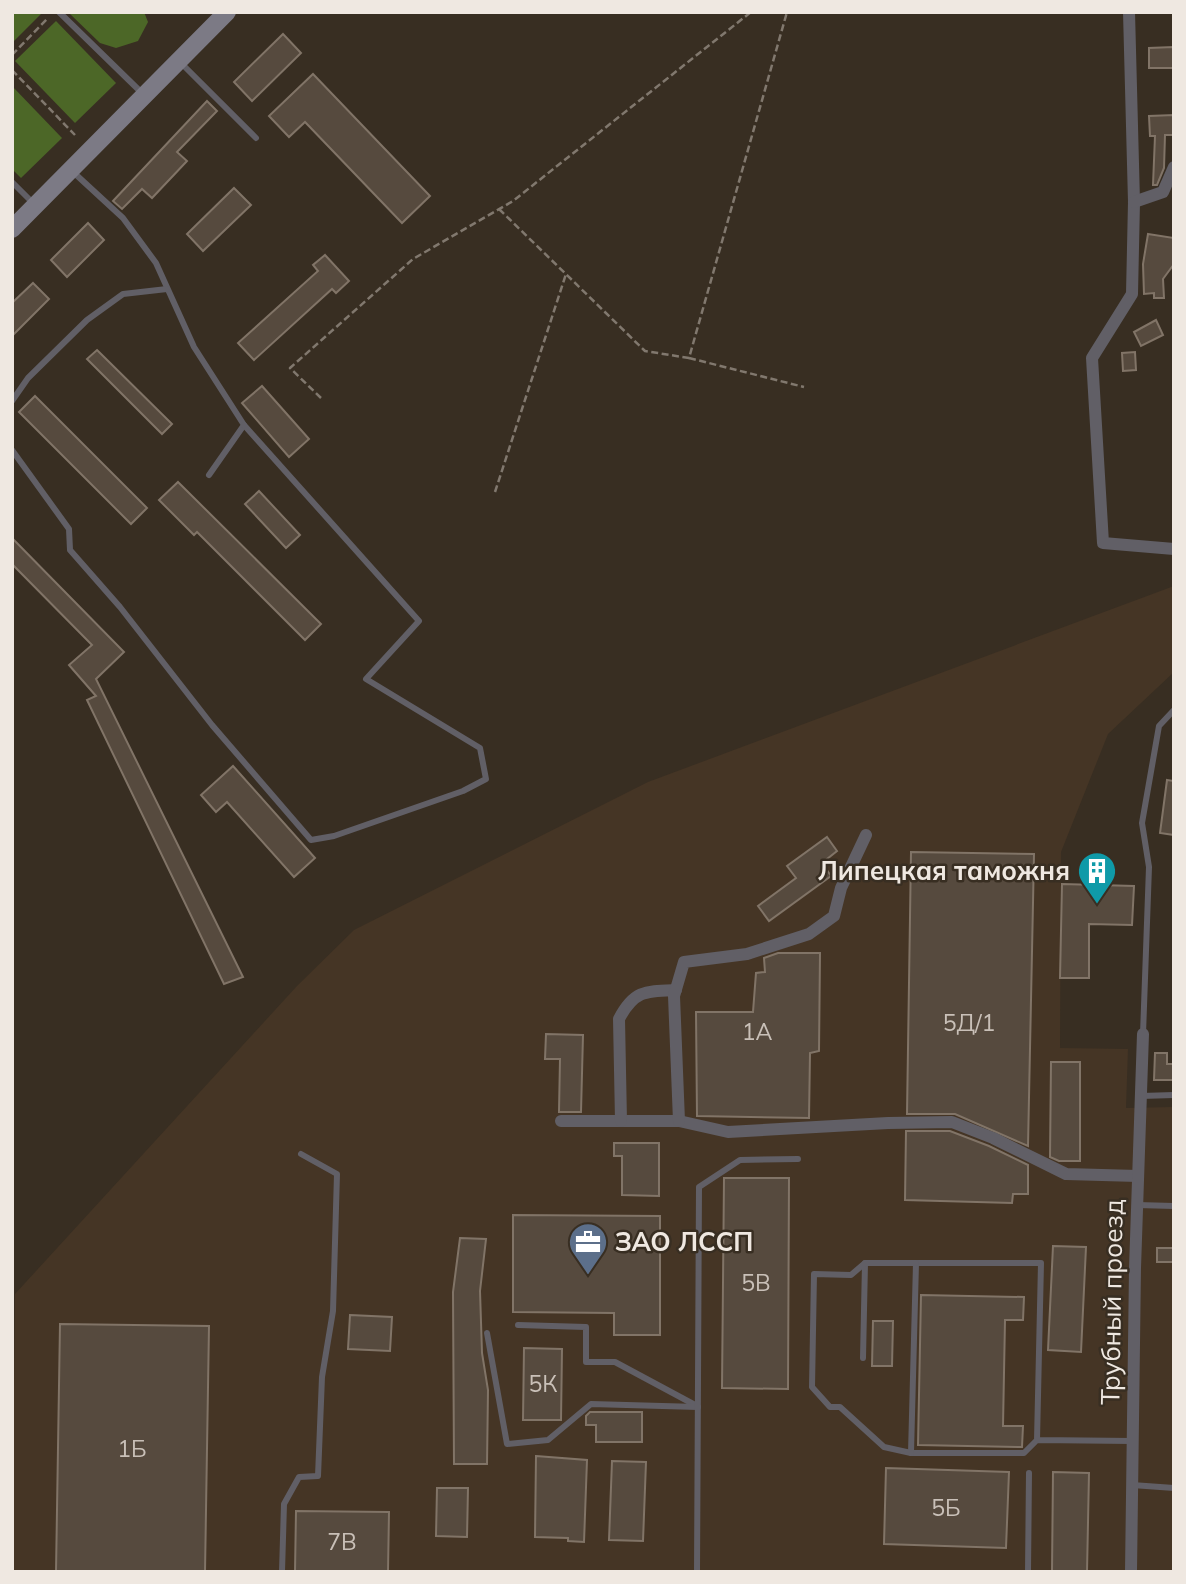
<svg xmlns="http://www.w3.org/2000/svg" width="1186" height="1584" viewBox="0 0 1186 1584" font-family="Mulish,sans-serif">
	<rect width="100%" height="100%" fill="#382e22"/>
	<polygon fill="#453525" points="1174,586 1174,672 1108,734 1061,852 1060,1048 1128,1049 1126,1108 1174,1107 1174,1572 12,1572 15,1294 297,986 354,930 648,782"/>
	<g fill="#4c6727">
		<polygon points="12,12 43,12 12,43"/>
		<polygon points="68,12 144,12 148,22 138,41 116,48 100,43"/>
		<polygon points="56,21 116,83 75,123 15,61"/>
		<polygon points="12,86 62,138 21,178 12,169"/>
	</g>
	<g fill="#564a3e" stroke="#817467" stroke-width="2">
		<polygon points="283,34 301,53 252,101 234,82"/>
		<polygon points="1173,47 1174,68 1149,68 1149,48"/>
		<polygon points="313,74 430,196 402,223 305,122 289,137 269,116"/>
		<polygon points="207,101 217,111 177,152 187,161 152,198 142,189 122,209 113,201"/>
		<polygon points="1174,115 1174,135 1165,135 1164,168 1157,185 1153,185 1155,136 1150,136 1149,116"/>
		<polygon points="234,188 251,205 203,251 187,234"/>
		<polygon points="88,223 104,240 67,277 51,260"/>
		<polygon points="1148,234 1174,238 1174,264 1163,279 1164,298 1154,298 1154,293 1144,294 1143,264"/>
		<polygon points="325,255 349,281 336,293 332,289 254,360 238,343 318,271 313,265"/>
		<polygon points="33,283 49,299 12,336 12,303"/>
		<polygon points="1156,320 1163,335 1141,346 1134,332"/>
		<polygon points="97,350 172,424 162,434 87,359"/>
		<polygon points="1135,352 1136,370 1123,371 1122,353"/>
		<polygon points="262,386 309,439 289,457 242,403"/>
		<polygon points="35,396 147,508 131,524 19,412"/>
		<polygon points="178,482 321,624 305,640 197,532 194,535 159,500"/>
		<polygon points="259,491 300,535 286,548 245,504"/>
		<polygon points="12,538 124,652 96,679 243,977 224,984 87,700 96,696 69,665 92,645 12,564"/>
		<polygon points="233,766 315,858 294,877 227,802 216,812 201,795"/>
		<polygon points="1167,780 1174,781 1174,835 1160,833"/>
		<polygon points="827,837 837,851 822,863 831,876 769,921 758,906 796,878 787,866"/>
		<polygon points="911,852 1034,854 1028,1146 955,1114 907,1114"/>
		<polygon points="1062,884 1134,886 1132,925 1089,924 1089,978 1060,978"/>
		<polygon points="778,953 820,953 819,1051 810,1053 809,1118 697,1116 696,1012 753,1012 756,973 765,972 764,958"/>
		<polygon points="546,1034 583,1035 581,1112 559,1112 560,1059 545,1059"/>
		<polygon points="1155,1053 1167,1053 1167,1064 1174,1064 1174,1080 1154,1080"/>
		<polygon points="1051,1062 1080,1062 1080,1161 1059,1161 1050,1157"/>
		<polygon points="906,1131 950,1131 989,1146 1028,1165 1028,1194 1013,1194 1012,1203 905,1200"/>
		<polygon points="614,1143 659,1143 659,1196 622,1195 622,1156 614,1156"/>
		<polygon points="724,1178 789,1178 788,1389 722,1388"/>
		<polygon points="513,1215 660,1216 660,1335 614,1335 614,1313 513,1312"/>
		<polygon points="460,1238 486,1239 480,1291 482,1353 488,1390 487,1464 454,1464 453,1292"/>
		<polygon points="1053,1246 1086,1247 1081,1352 1048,1350"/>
		<rect x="1157" y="1248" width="17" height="14"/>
		<polygon points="921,1295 1024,1297 1023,1320 1005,1320 1003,1426 1023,1426 1022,1447 918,1445"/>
		<polygon points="350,1315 392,1317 390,1351 348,1349"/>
		<polygon points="873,1321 893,1321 892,1366 872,1366"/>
		<polygon points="60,1324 209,1326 205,1572 56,1572"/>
		<polygon points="524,1348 562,1349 561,1420 523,1420"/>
		<polygon points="590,1412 642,1412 642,1442 596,1442 596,1425 586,1425 586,1416"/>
		<polygon points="536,1456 587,1460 584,1542 568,1541 568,1538 535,1537"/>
		<polygon points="612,1461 646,1462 643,1541 609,1540"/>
		<polygon points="886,1468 1009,1472 1006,1548 884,1544"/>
		<polygon points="1053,1472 1089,1473 1087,1572 1052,1572"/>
		<polygon points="437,1488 468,1488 467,1537 436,1536"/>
		<polygon points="296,1511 389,1512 388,1572 295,1572"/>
	</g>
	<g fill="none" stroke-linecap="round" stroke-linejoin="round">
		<g stroke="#81786e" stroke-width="2.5" stroke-dasharray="7 3.5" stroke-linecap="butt">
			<polyline points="12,55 47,19"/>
			<polyline points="12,70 75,135"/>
			<polyline points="499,209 645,351 689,358 787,12"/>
			<polyline points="689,358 804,387"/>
			<polyline points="321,398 290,368 413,259 513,201 751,12"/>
			<polyline points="495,492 566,274"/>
		</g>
		<g stroke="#615f66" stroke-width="6">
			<polyline points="59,12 143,94"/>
			<polyline points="180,62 256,138"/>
			<polyline points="72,171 123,218 156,263 194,347 244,425 209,475"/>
			<polyline points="12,182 34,204"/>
			<polyline points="12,401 28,378 87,320 123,294 167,289"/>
			<polyline points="12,450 69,529 70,550 120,607 212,725 311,840 334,836 463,791 486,779 480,748 366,679 419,621 244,425"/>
			<polyline points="1143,1034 1149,867 1142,823 1159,726 1174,710"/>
			<polyline points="1141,1096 1174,1095"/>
			<polyline points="1137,1205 1174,1206"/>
			<polyline points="518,1325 586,1327 586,1362 615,1362 697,1406"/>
			<polyline points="487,1333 507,1444 548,1440 591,1404 698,1407"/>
			<polyline points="863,1358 865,1263"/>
			<polyline points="1037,1440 1041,1263 916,1263 911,1453 1024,1453 1037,1440 1132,1441"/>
			<polyline points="911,1453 884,1447 840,1407 830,1407 812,1387 814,1274 851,1275 865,1263 916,1263"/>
			<polyline points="1132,1485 1174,1488"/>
			<polyline points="282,1572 284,1504 299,1477 318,1476 322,1377 333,1311 337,1174 301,1154"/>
			<polyline points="697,1572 699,1187 740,1160 798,1159"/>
			<polyline points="1028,1572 1029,1473"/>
		</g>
		<g stroke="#615f66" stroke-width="12">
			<polyline points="1129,12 1134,202 1132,294 1092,358 1103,543 1174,549"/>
			<polyline points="1134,202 1163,192 1174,167"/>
			<polyline points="561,1121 679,1121 728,1132 888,1123 952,1122 993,1138 1066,1174 1138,1176"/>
			<path d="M621,1121L619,1019C634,990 646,991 676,990"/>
			<polyline points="679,1121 674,996 684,962 747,954 809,934 834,916 841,888 866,835"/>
			<polyline points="1131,1572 1135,1268 1143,1034"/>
		</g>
		<polyline stroke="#7c7a85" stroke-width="18" points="12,229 227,12"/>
	</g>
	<defs>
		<g id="building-pin" transform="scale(2.0125)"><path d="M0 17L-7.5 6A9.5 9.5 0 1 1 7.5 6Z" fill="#0f9aa8" stroke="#382e22"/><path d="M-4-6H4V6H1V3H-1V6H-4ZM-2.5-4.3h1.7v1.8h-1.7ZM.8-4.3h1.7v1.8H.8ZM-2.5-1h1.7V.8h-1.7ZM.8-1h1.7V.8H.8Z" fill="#fff"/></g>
		<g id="office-pin" transform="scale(2.0125)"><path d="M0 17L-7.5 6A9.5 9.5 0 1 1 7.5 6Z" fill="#5c6f8a" stroke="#382e22"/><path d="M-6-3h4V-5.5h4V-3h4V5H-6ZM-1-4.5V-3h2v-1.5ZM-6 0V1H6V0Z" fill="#fff"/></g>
	</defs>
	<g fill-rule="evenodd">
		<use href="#building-pin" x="1097" y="871"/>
		<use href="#office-pin" x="588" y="1242"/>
	</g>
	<g text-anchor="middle" stroke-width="5" stroke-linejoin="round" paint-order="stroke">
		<g font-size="23" fill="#c9c0b8">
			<text x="969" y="1031">5Д/1</text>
			<text x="757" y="1040">1А</text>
			<text x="756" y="1291">5В</text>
			<text x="543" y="1392">5К</text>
			<text x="132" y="1457">1Б</text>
			<text x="946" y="1516">5Б</text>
			<text x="342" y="1550">7В</text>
		</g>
		<g font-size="26" font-weight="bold" fill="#efe8e1" stroke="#382e22" text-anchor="end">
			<text x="1070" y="880">Липецкая таможня</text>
			<text x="615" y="1251" text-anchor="start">ЗАО ЛССП</text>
		</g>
		<g font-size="26" fill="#efe8e1" stroke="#382e22">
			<text transform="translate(1112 1302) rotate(-89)" y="9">Трубный проезд</text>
		</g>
	</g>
	<rect width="1186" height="1584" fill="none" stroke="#efe8e1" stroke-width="28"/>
</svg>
